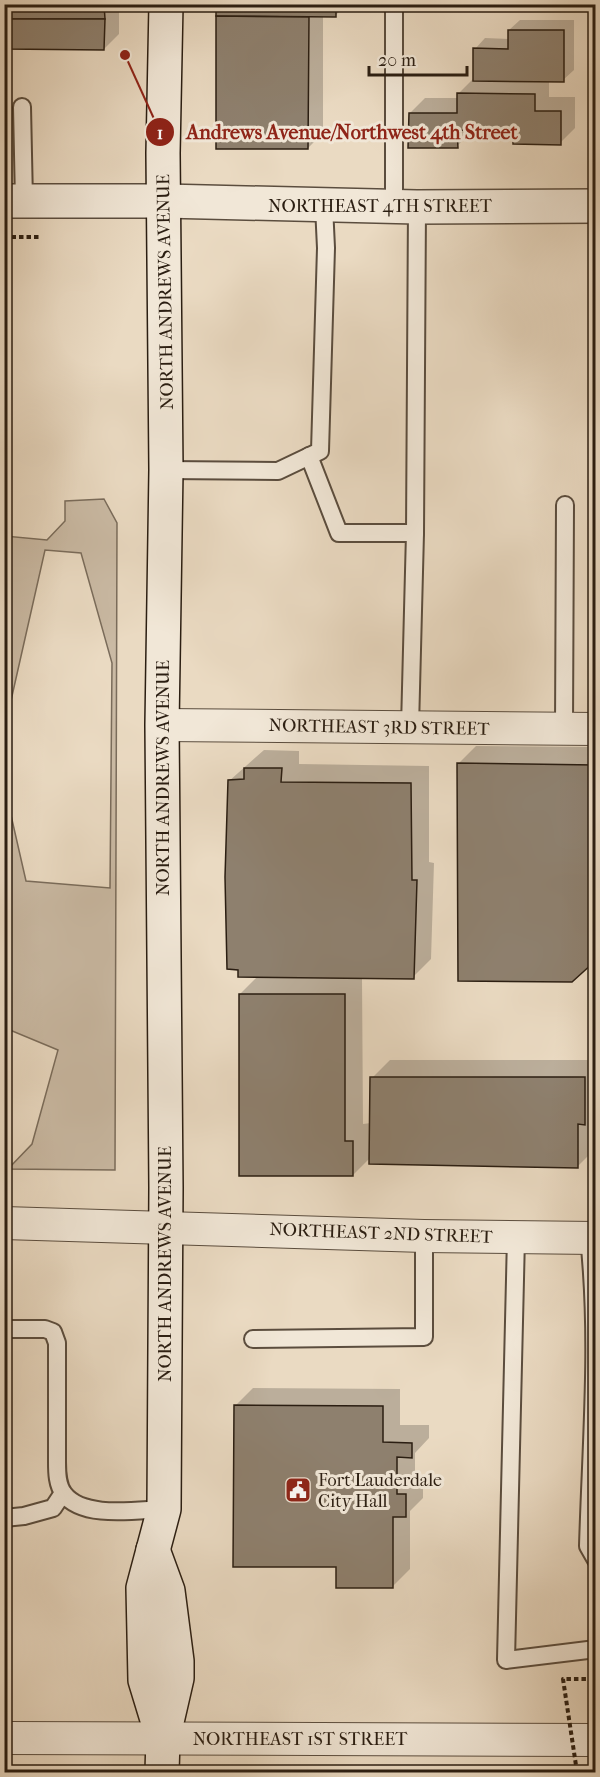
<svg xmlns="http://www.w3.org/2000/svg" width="600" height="1777" viewBox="0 0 600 1777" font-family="'IM FELL French Canon',serif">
	<rect width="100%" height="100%" fill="#eadac2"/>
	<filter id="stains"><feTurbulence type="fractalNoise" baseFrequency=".00333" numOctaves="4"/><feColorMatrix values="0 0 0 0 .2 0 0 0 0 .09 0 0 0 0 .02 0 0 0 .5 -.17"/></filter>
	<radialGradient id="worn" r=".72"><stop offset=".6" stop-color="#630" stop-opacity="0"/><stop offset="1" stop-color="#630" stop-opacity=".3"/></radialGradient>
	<polygon fill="#cabaa4" stroke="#7a6c5b" stroke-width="1.5" points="104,499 117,523 115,1170 8,1169 32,1144 58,1050 5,1028 5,789 26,881 110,888 112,663 81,553 45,550 5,727 5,536 47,540 65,521 65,501"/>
	<g fill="#0003">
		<polygon points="4,4 119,4 119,34 104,49"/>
		<polygon points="218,4 346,4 336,15 323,15 323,133 308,148 217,147"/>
		<polygon points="529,4 564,4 562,6"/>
		<polygon points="520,20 574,20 574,70 563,80 549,80 549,97 575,97 575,128 560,143 514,129 472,129 472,131 457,146 410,113 425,98 458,98 458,94 474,78 475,49 485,38 509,39 509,30"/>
		<polygon points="476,746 596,747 596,958 571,980 458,764"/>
		<polygon points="264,750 299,751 299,764 429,766 429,862 434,863 431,959 413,977 362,977 363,1124 371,1123 372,1078 390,1060 596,1060 595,1149 577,1167 371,1157 353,1175 240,994 258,976 229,781"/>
		<polygon points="253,1388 400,1389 400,1425 429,1425 429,1438 415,1453 415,1477 423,1476 423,1498 410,1511 410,1569 392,1587 337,1566 235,1406"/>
	</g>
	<g fill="#8e806e" stroke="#2b1e12" stroke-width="1.5">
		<polygon points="4,4 104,4 105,19 4,19"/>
		<polygon points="216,4 336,4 336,17 216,16"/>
		<polygon points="216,16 309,17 308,149 216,149"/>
		<polygon points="4,19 105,19 104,50 4,49"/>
		<polygon points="508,30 564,30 564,82 473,81 473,48 508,49"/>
		<polygon points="457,93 535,94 535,111 561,111 561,145 513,144 513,131 457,130 458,148 408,148 409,113 457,113"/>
		<polygon points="457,763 595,765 593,963 572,982 458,981"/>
		<polygon points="244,768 282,768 281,782 411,783 412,880 417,880 414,979 238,977 238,970 227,969 225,877 228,780 244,779"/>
		<rect x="594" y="785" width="2" height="88"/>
		<polygon points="239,994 345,994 345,1141 353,1141 353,1176 239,1176"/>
		<polygon points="370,1077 585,1077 585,1125 578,1124 578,1168 369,1164"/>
		<polygon points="234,1405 383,1406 383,1442 412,1443 412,1458 397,1457 397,1494 406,1494 406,1517 393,1517 393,1588 336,1588 336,1567 233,1567"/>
	</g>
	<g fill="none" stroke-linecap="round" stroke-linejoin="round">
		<g stroke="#5b4d3e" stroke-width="20">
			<g id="service">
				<polyline points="22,107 24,201"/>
				<polyline points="394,207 394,4"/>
				<polyline points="309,456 339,533 415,533"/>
				<polyline points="166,470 278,471 320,451 326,248 324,206"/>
				<polyline points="410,727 415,533 417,207"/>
				<polyline points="564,729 565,505"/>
				<polyline points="516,1237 506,1660 596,1649"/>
				<path d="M589,1238C600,1340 591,1444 588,1546L596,1560"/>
				<path d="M4,1329H45L53,1332L57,1343V1462C57,1472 57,1485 64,1494C83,1519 136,1510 164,1509"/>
				<polyline points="253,1339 424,1337 424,1236"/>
				<polyline points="4,1518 24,1516 53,1508 63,1493"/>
			</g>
		</g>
		<g stroke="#5b4d3e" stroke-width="34">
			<g id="minor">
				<polyline points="162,725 596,729"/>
				<polyline points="4,1223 424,1236 596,1238"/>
				<polyline points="4,1738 596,1740"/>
			</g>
		</g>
		<g stroke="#5b4d3e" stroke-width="36">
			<polyline id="tertiary" points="4,201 165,201 417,207 596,206"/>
		</g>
		<g stroke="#2b1e12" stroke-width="36">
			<g id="secondary">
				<polyline points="153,1550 168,1591 177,1661 177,1678 163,1739 162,1772"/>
				<polyline points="163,1739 145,1680 143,1588 164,1509 166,1187 162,725 166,470 163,153 166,4"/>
			</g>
		</g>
		<polyline stroke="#2b1e12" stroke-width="4" stroke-dasharray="4.5 3" stroke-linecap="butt" points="4,237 40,237"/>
		<use href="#service" stroke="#f1e7d7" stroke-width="16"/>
		<use href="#minor" stroke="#f1e7d7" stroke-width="32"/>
		<use href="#tertiary" stroke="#f1e7d7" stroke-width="33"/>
		<use href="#secondary" stroke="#f1e7d7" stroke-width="33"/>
		<polyline stroke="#2b1e12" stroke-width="4" stroke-dasharray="4.5 3" stroke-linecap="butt" points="577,1772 563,1679 596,1679"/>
	</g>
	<defs>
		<g id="civic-square" transform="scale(1.35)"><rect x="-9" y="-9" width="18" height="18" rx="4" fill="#8f2418" stroke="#f1e7d7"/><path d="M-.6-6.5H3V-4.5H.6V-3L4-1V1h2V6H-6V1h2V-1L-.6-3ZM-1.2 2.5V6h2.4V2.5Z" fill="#fff"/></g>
	</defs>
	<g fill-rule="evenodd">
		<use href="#civic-square" x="298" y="1490"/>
	</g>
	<g text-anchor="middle" stroke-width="6" stroke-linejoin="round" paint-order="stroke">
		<g font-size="18" fill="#2b1e12" stroke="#f1e7d7">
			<text x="380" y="212">NORTHEAST 4TH STREET</text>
			<text transform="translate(165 292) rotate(-91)" y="6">NORTH ANDREWS AVENUE</text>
			<text transform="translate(379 727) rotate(1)" y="6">NORTHEAST 3RD STREET</text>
			<text transform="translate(163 778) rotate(-90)" y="6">NORTH ANDREWS AVENUE</text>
			<text transform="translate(381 1233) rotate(2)" y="6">NORTHEAST 2ND STREET</text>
			<text transform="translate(165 1264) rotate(-90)" y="6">NORTH ANDREWS AVENUE</text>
			<text x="300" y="1745">NORTHEAST 1ST STREET</text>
		</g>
		<g font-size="18" fill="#2b1e12" stroke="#f1e7d7" text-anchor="start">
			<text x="318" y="1486">Fort Lauderdale<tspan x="318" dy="21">City Hall</tspan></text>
		</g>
	</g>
	<path fill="none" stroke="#8f2418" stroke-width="2" d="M125 55L160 132"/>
	<g fill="#8f2418" stroke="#f1e7d7" stroke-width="2">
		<circle cx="125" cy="55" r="6"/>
		<circle cx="160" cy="132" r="15"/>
	</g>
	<g font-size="18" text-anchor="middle" font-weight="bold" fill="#fff">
		<text x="160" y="139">1</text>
	</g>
	<g font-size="20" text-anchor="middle" font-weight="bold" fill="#8f2418" stroke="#f1e7d7" stroke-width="6" stroke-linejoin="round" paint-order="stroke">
		<text x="352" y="139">Andrews Avenue/Northwest 4th Street</text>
	</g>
	<rect width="600" height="1777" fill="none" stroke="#eadac2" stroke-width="24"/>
	<rect x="6" y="6" width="588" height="1765" fill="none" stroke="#2b1e12" stroke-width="3"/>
	<rect x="12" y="12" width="576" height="1753" fill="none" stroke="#2b1e12" stroke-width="1.5"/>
	<path d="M369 66v9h98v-9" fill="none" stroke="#2b1e12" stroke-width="3"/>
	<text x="378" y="66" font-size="18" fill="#2b1e12" stroke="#f1e7d7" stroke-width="4.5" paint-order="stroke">20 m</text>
	<rect width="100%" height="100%" filter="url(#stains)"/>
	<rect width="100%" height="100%" fill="url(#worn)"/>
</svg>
